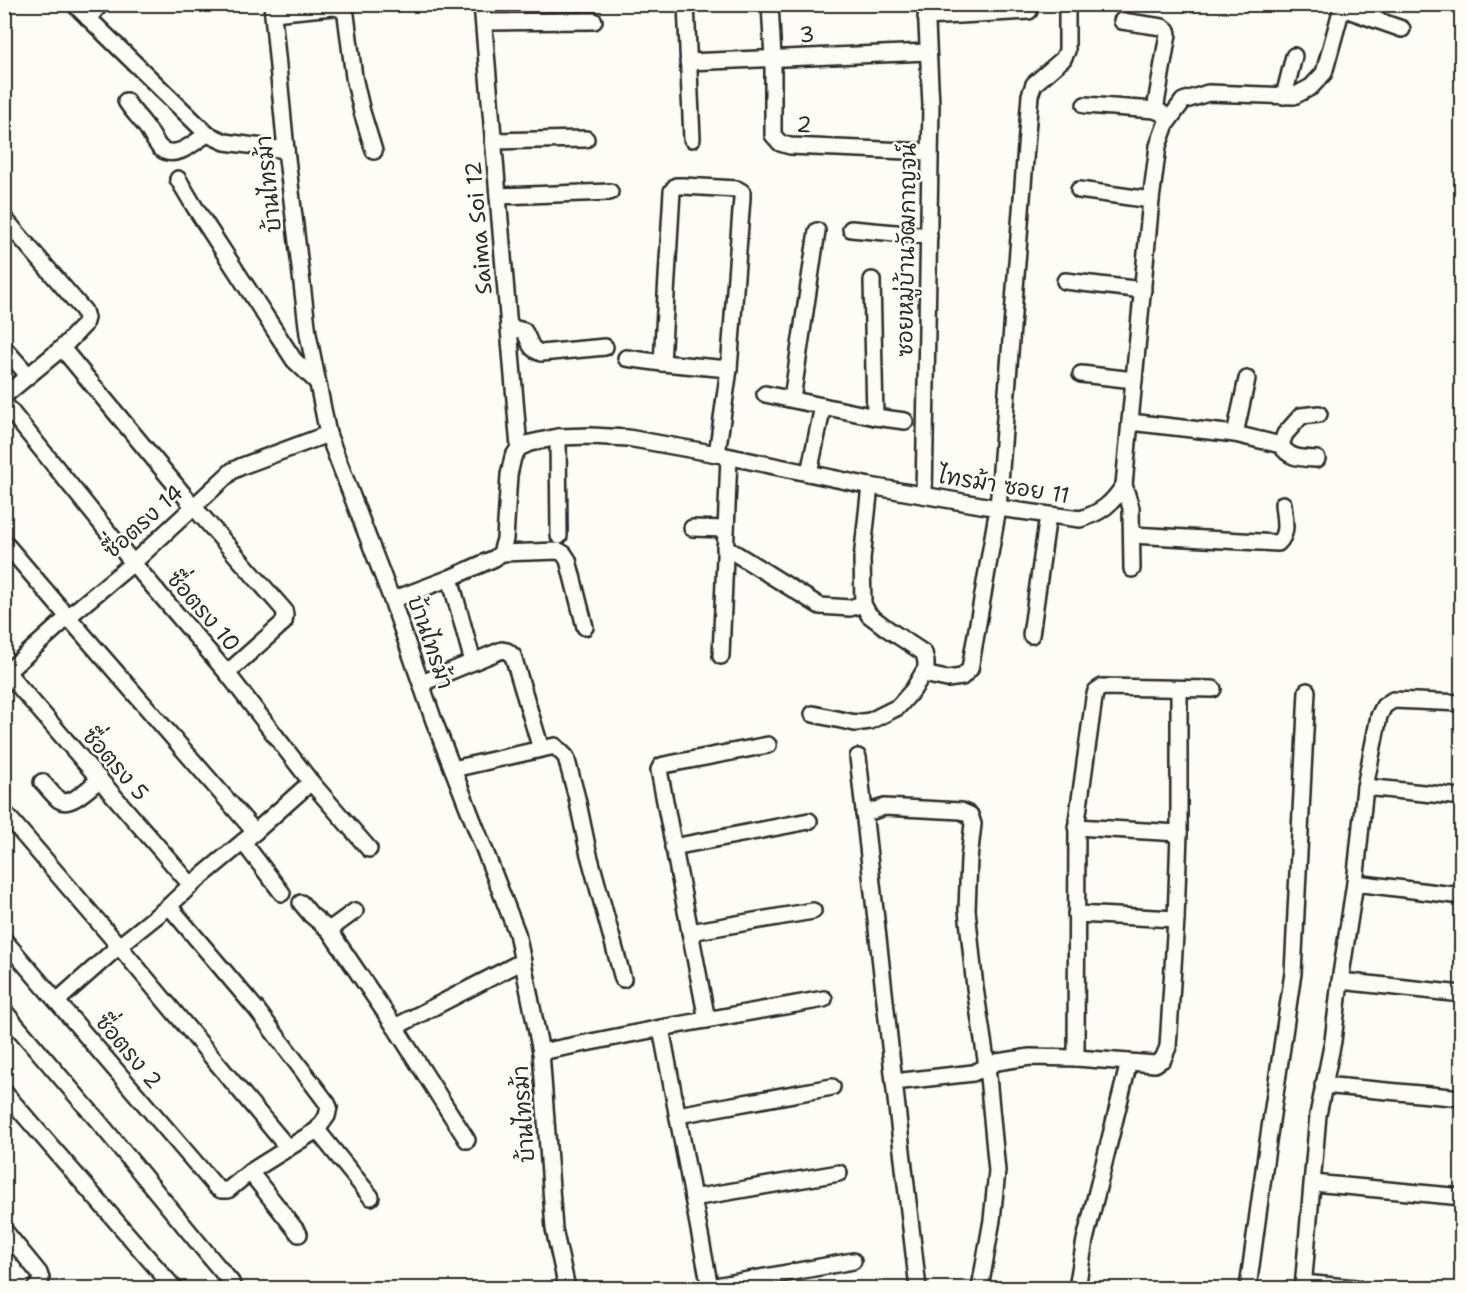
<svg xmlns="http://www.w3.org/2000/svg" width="1466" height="1293" viewBox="0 0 1466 1293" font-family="'Shantell Sans','Playpen Sans Thai',sans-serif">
	<rect width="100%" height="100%" fill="#fdfcf7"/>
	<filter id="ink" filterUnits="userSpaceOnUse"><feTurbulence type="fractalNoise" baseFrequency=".0167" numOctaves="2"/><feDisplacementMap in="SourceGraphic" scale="12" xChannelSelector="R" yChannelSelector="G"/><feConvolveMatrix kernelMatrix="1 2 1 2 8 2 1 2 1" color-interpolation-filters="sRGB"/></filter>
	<g filter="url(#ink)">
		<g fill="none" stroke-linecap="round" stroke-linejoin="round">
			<g stroke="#2b2b2b" stroke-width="20">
				<g id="minor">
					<polyline points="74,4 207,134 225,142 286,150"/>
					<polyline points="272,4 286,150 308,334 328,434 392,600 434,721 517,933 541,1052 554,1229 567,1288"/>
					<polyline points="482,4 519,448"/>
					<polyline points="686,4 692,139"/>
					<polyline points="770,4 773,58 773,135 780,143 790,146 930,152"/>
					<polyline points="1342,8 1402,29"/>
					<polyline points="273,13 333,7 342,9 346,15 354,77 362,112 374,151"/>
					<polyline points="926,17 1029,11"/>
					<polyline points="88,18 101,4"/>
					<polyline points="1122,21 1162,27 1167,30 1168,34 1155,110"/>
					<polyline points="484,22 594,21"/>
					<polyline points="688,62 928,52"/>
					<polyline points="1284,96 1294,56"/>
					<path d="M126,101C132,111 140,118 147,128C151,134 155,142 160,148C175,161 195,142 207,134"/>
					<polyline points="1085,105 1155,110 1162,113"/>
					<polyline points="493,141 586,139"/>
					<polyline points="178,179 194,206 294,360 317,382"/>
					<polyline points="1079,190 1151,200"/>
					<polyline points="498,196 610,192"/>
					<polyline points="4,218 84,311 86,318 84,325 62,348 4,396"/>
					<polyline points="851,229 929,236"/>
					<polyline points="872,280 875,417"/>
					<polyline points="1065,281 1143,290"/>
					<path d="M509,327L524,331C531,342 528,348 541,353L605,347"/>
					<polyline points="4,348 28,375"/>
					<polyline points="62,348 193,506 284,610 285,615 284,622 227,673"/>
					<polyline points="626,358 662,363 729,369"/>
					<polyline points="662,363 672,191 676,186 683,186 737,189 742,192 742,198 729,369 717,454"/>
					<polyline points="1081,374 1134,380"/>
					<polyline points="765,394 875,417 905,421"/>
					<polyline points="792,399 817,231"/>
					<polyline points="4,403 133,563 227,673 311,782 369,849"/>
					<polyline points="1130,422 1235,434 1281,445 1285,434 1301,416 1319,414"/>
					<polyline points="1235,434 1247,379"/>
					<polyline points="558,437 559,536"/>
					<path d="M1281,445C1289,459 1302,458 1317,459"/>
					<polyline points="809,473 823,406"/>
					<polyline points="1124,485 1131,508 1132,569"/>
					<polyline points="924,495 931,105 926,4"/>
					<polyline points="692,528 726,529"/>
					<path d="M1132,535L1278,543C1289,533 1284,518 1283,504"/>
					<polyline points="4,542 68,617 255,832"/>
					<polyline points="725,547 820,606 850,608 863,604"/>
					<polyline points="501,553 559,551 564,554 568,560 585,627"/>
					<polyline points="450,578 473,662"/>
					<path d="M392,600L450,578L495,558L501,553L505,539L509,475L513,457L519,448L530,443L558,437L591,436L628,438L717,454L870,486L998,508L1080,519C1101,513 1113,503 1124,485L1151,200L1158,146L1166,124L1183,101L1208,93L1294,96L1311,87L1324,73L1343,4"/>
					<polyline points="1031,635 1048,515"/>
					<polyline points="721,656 729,457"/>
					<polyline points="4,669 191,885"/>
					<polyline points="7,672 68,617 133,563 232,471 242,466 328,434"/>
					<polyline points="923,674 947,679 962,677 970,669 998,508 1030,95 1034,84 1063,59 1067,51 1067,4"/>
					<polyline points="422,683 502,650 507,651 513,656 541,749"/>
					<polyline points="813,714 855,723 870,721 898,707 913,690 926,668 926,662 924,653 889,630 869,615 863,604 862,559 870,486"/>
					<polyline points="858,757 894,1082 918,1288"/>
					<polyline points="453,769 555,746 566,757 577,798 588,851 623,979"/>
					<path d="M42,782C48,788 53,795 59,800C70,808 91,786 100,779"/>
					<polyline points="1365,787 1462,797"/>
					<polyline points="4,812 119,946 288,1148"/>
					<polyline points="864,814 884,807 961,811 970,815 973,824 969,859 967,910 975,988 987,1066 997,1171 992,1220 980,1288"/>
					<polyline points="1076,827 1179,833"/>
					<polyline points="243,842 282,893"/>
					<polyline points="673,847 809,821"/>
					<polyline points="1355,883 1462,896"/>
					<polyline points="301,903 311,915 329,930 355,911"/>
					<polyline points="1076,914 1176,919"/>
					<polyline points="329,930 395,1027 467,1140"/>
					<polyline points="690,932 813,911"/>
					<polyline points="4,940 216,1187 221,1190 228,1190 250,1172 317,1130 327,1116 329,1107 327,1103 257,1010 169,906"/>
					<polyline points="1340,981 1462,994"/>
					<polyline points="57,1001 119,946 169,906 191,885 255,832 311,782"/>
					<polyline points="4,1011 99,1122 214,1262 231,1282 233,1288"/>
					<polyline points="707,1020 659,770 661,766 664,765 768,745"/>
					<polyline points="395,1027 523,961"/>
					<polyline points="661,1028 710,1288"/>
					<polyline points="541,1052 661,1028 824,999"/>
					<polyline points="1076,1058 1077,821 1094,698 1096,691 1102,687 1213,689"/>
					<polyline points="894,1082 973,1073 997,1062 1030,1057 1076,1058 1155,1064 1163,1059 1168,1047 1176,919 1179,833 1179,689"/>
					<polyline points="1323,1085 1462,1098"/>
					<polyline points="4,1092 174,1288"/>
					<polyline points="678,1115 832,1087"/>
					<polyline points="317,1130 371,1197"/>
					<polyline points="250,1172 299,1234"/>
					<polyline points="1313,1183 1462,1197"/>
					<polyline points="693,1198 839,1173"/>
					<polyline points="4,1230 39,1273 41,1279 38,1286 35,1288"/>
					<polyline points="1303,1283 1356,1288"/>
					<polyline points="710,1287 853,1261"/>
					<polyline points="1077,1288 1085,1240 1129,1062"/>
					<polyline points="1248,1288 1266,1155 1293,973 1307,691"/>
					<polyline points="1303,1288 1318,1115 1333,1041 1340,981 1355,883 1365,787 1379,716 1384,706 1393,700 1462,703"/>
				</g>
			</g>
			<use href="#minor" stroke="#fdfcf7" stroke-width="15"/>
		</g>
	</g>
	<g text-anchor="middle" stroke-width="5" stroke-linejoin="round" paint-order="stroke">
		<g font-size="22" fill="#2b2b2b" stroke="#fdfcf7">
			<text transform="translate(807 34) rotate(-2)" y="8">3</text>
			<text transform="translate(804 124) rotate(5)" y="8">2</text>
			<text transform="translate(268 184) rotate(-96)" y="8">บ้านไทรม้า</text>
			<text transform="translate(478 228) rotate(-95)" y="8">Saima Soi 12</text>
			<text transform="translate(906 250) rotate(-89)" y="8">ซอยหมู่บ้านวัฒกาญจน์</text>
			<text transform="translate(1004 485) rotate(9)" y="8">ไทรม้า ซอย 11</text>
			<text transform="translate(143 521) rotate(-42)" y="8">ซื่อตรง 14</text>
			<text transform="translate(204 611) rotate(49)" y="8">ซื่อตรง 10</text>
			<text transform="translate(431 642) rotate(71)" y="8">บ้านไทรม้า</text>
			<text transform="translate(116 764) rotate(49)" y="8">ซื่อตรง 5</text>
			<text transform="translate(129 1051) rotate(50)" y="8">ซื่อตรง 2</text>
			<text transform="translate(523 1114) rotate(-94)" y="8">บ้านไทรม้า</text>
		</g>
	</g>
	<rect width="1466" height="1293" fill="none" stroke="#fdfcf7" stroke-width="24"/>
	<rect x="12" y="12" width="1442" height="1269" fill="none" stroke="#2b2b2b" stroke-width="2" filter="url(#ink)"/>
</svg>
